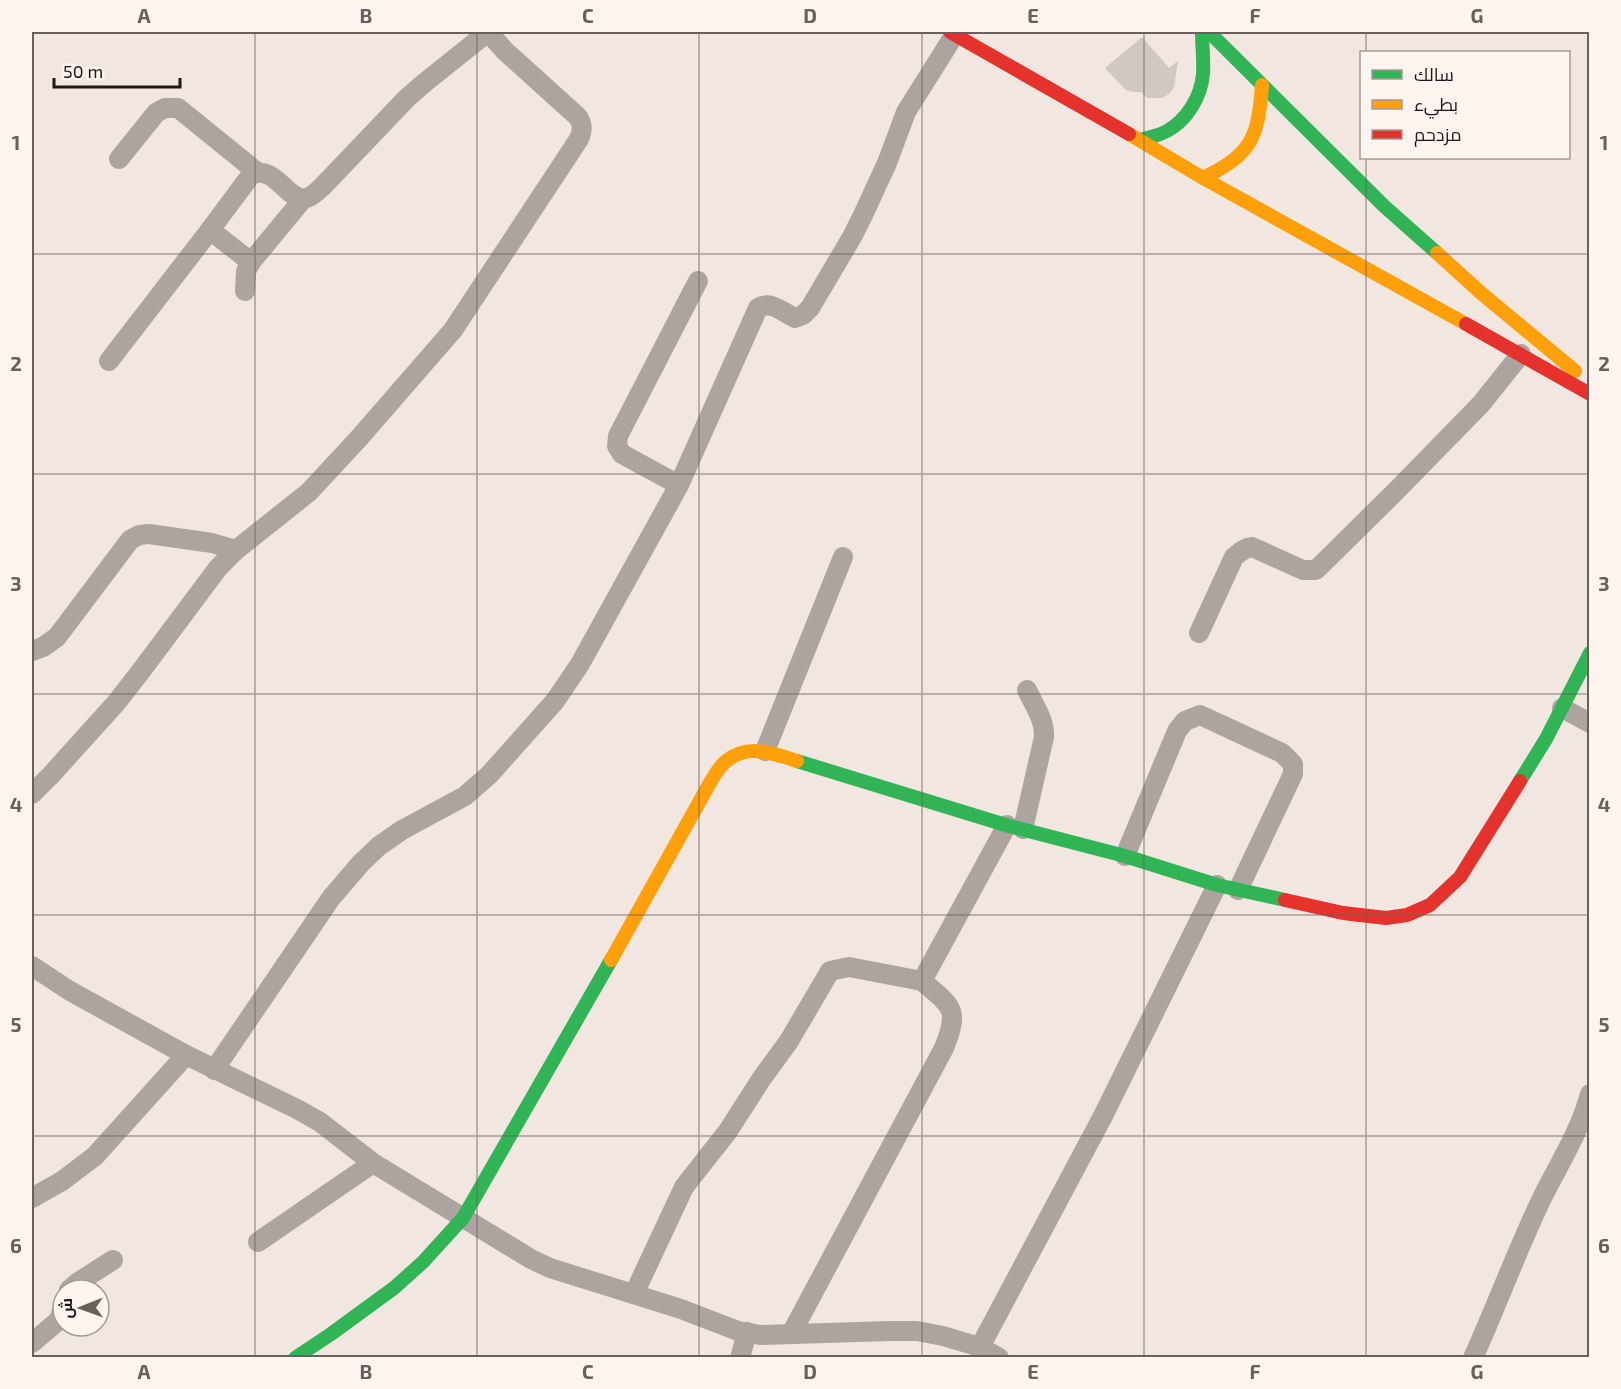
<svg xmlns="http://www.w3.org/2000/svg" width="1621" height="1389" viewBox="0 0 1621 1389" font-family="'Exo 2',Cairo,sans-serif">
	<rect width="100%" height="100%" fill="#f2e6e0"/>
	<polygon fill="#d2c8c3" points="1142,37 1169,68 1178,61 1174,87 1170,93 1163,98 1147,98 1141,92 1133,92 1126,90 1105,68"/>
	<g fill="none" stroke-linecap="round" stroke-linejoin="round">
		<g stroke="#ada49f" stroke-width="20">
			<polyline points="119,159 156,113 165,108 178,108 257,172"/>
			<polyline points="210,230 251,262"/>
			<polyline points="245,291 246,271 251,262 303,199"/>
			<path d="M109,361L210,230L251,175C275,163 288,203 306,198C312,197 317,191 322,187L407,98L423,84L488,32"/>
			<polyline points="679,485 622,454 617,446 618,436 698,281"/>
			<path d="M1199,633L1234,557C1240,552 1244,548 1252,547L1303,570H1316L1396,491L1481,404L1521,354"/>
			<polyline points="32,651 43,647 57,637 130,540 139,535 149,534 212,543 236,550"/>
			<polyline points="1562,708 1590,723"/>
			<polyline points="765,751 843,557"/>
			<path d="M32,794L51,775L116,703L141,671L218,568L236,550L309,492L360,437L453,330L579,139C583,130 583,123 577,116L505,51L488,32"/>
			<path d="M1023,829L1044,737C1045,720 1034,705 1027,690"/>
			<polyline points="1125,856 1177,731 1185,721 1200,715 1282,753 1293,764 1293,774 1238,890"/>
			<polyline points="32,966 70,991 186,1055 297,1109 320,1122 373,1163 531,1259 550,1268 681,1309 738,1331 760,1335 891,1331 917,1331 943,1336 980,1347 999,1358"/>
			<path d="M214,1070L331,898L361,863L379,846L402,830L465,796L489,775L555,701L580,664L679,485L758,308C770,300 783,312 795,318L803,315L810,308L852,237L863,215L887,163L906,112L955,34"/>
			<polyline points="32,1198 62,1181 95,1156 186,1055"/>
			<polyline points="258,1242 373,1163"/>
			<polyline points="69,1290 77,1283 113,1260"/>
			<polyline points="634,1294 684,1187 728,1131 762,1078 789,1041 830,971 849,967 922,981"/>
			<path d="M791,1334L944,1048C960,1008 952,1007 922,981L1007,825"/>
			<polyline points="32,1343 59,1320 63,1308"/>
			<polyline points="980,1347 1103,1116 1217,885"/>
			<polyline points="740,1358 747,1332"/>
			<path d="M1473,1358C1497,1305 1517,1250 1542,1198C1559,1164 1580,1131 1590,1094"/>
		</g>
		<g stroke="#30b455" stroke-width="14">
			<polyline points="1209,32 1384,206 1437,253"/>
			<path d="M1140,140C1149,137 1158,136 1167,131C1187,120 1201,97 1203,74C1204,60 1202,46 1202,32"/>
			<polyline points="797,761 1009,826 1125,856 1217,885 1285,900"/>
			<polyline points="1520,781 1546,739 1590,653"/>
			<polyline points="295,1358 331,1334 394,1288 423,1262 463,1218 611,960"/>
		</g>
		<g stroke="#ff9f0a" stroke-width="14">
			<polyline points="1129,134 1203,178 1466,324"/>
			<path d="M1203,178C1252,154 1258,138 1262,85"/>
			<polyline points="1437,253 1481,293 1575,371"/>
			<path d="M611,960L711,781C715,775 719,767 725,762C747,743 772,753 797,761"/>
		</g>
		<g stroke="#e5322d" stroke-width="14">
			<polyline points="950,32 1129,134"/>
			<polyline points="1466,324 1590,394"/>
			<polyline points="1285,900 1343,913 1386,918 1407,915 1430,905 1460,877 1520,781"/>
		</g>
	</g>
	<path fill="none" stroke="#695f5b" stroke-width="1.5" stroke-opacity="0.55" d="M255,32V1358M477,32V1358M699,32V1358M922,32V1358M1144,32V1358M1366,32V52M1366,158V1358M32,254H1590M32,474H1590M32,694H1590M32,915H1590M32,1136H1590"/>
	<rect width="1621" height="1389" fill="none" stroke="#fdf3ef" stroke-width="66"/>
	<rect x="1360" y="51" width="210" height="108" fill="#fdf3ef" stroke="#a49b97" stroke-width="1.5"/>
	<rect x="1372" y="70" width="30" height="9" fill="#30b455" stroke="#a49b97" stroke-width="1.5"/>
	<text x="1414" y="81" font-size="18" fill="#1f1713">سالك</text>
	<rect x="1372" y="100" width="30" height="9" fill="#ff9f0a" stroke="#a49b97" stroke-width="1.5"/>
	<text x="1414" y="111" font-size="18" fill="#1f1713">بطيء</text>
	<rect x="1372" y="130" width="30" height="9" fill="#e5322d" stroke="#a49b97" stroke-width="1.5"/>
	<text x="1414" y="141" font-size="18" fill="#1f1713">مزدحم</text>
	<g transform="translate(81 1308) rotate(269)"><circle r="28" fill="#fdf3ef" stroke="#a49b97" stroke-width="1.5"/>
	<path d="M0-4.5L10 22L0 15L-10 22Z" fill="#695f5b"/>
	<text y="-9" font-size="16" font-weight="bold" text-anchor="middle" fill="#1f1713">ش</text>
	</g>
	<path d="M54 78v9h126v-9" fill="none" stroke="#1f1713" stroke-width="3"/>
	<text x="63" y="78" font-size="18" fill="#1f1713" stroke="#fdf3ef" stroke-width="4.5" paint-order="stroke">50 m</text>
	<rect x="33" y="33" width="1555" height="1323" fill="none" stroke="#695f5b" stroke-width="2"/>
	<g font-size="20" text-anchor="middle" font-weight="bold" fill="#695f5b">
		<text x="144" y="23">A</text>
		<text x="366" y="23">B</text>
		<text x="588" y="23">C</text>
		<text x="810" y="23">D</text>
		<text x="1033" y="23">E</text>
		<text x="1255" y="23">F</text>
		<text x="1477" y="23">G</text>
		<text x="16" y="150">1</text>
		<text x="1604" y="150">1</text>
		<text x="16" y="371">2</text>
		<text x="1604" y="371">2</text>
		<text x="16" y="591">3</text>
		<text x="1604" y="591">3</text>
		<text x="16" y="812">4</text>
		<text x="1604" y="812">4</text>
		<text x="16" y="1032">5</text>
		<text x="1604" y="1032">5</text>
		<text x="16" y="1253">6</text>
		<text x="1604" y="1253">6</text>
		<text x="144" y="1379">A</text>
		<text x="366" y="1379">B</text>
		<text x="588" y="1379">C</text>
		<text x="810" y="1379">D</text>
		<text x="1033" y="1379">E</text>
		<text x="1255" y="1379">F</text>
		<text x="1477" y="1379">G</text>
	</g>
</svg>
